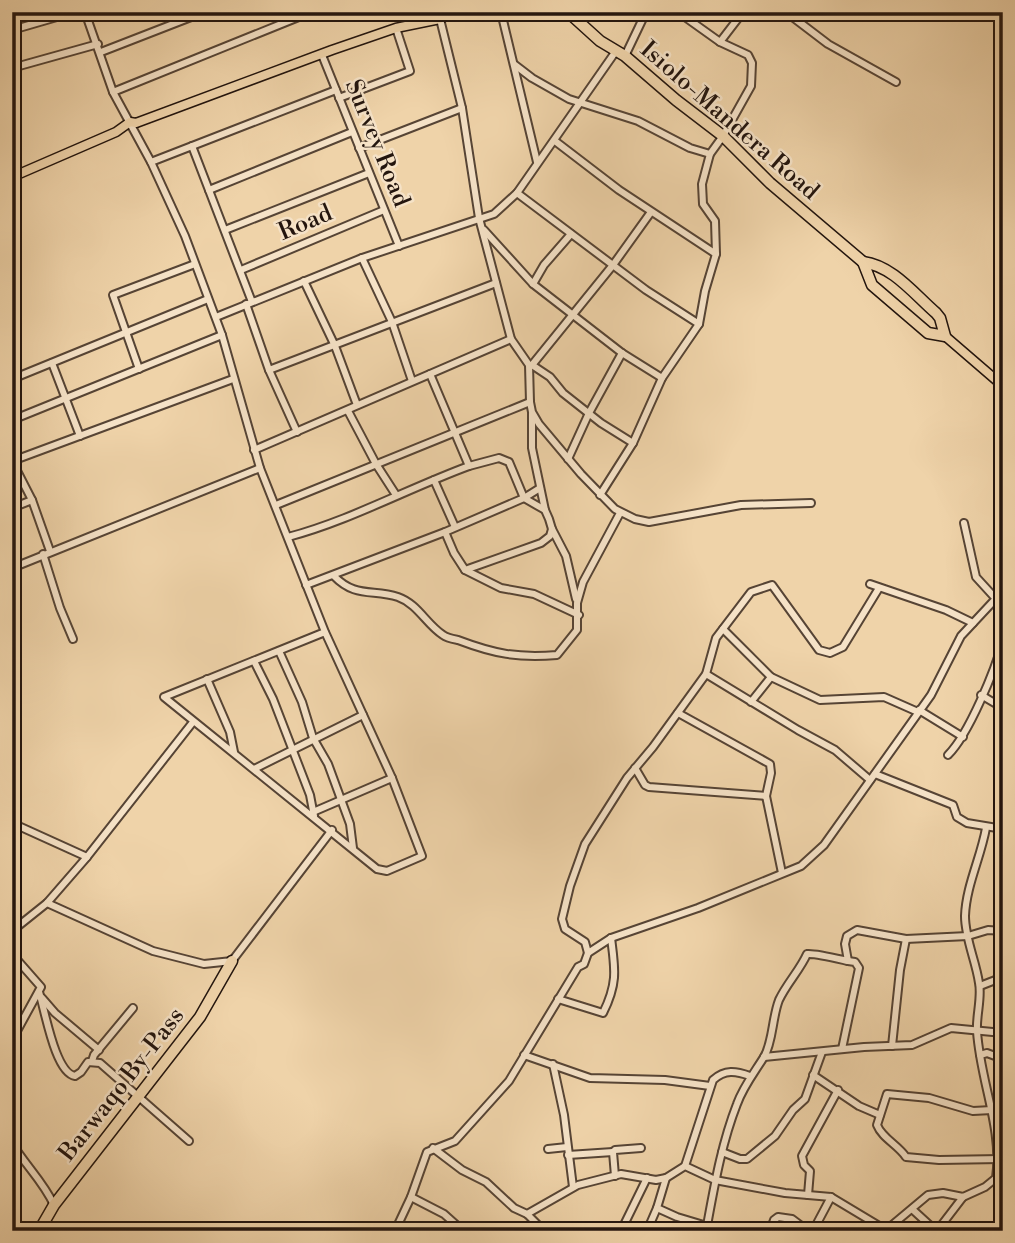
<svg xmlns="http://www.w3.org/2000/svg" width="1015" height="1243" viewBox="0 0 1015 1243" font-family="'Libre Bodoni',serif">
	<rect width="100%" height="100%" fill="#efd3a9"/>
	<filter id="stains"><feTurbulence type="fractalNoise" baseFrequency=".00286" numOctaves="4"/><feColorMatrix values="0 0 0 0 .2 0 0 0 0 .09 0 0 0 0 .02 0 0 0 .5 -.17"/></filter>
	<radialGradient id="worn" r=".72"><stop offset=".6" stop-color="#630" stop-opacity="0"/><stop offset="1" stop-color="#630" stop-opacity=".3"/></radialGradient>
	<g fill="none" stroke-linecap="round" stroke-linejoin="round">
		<g stroke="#564435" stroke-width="10">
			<g id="minor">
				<polyline points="85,12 113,92 151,162 185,236 222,335 260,468 325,632 392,778 422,856 387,871 377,869 164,697 325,632"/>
				<polyline points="411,12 415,24"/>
				<polyline points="501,12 537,162"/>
				<polyline points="678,12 720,42 743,12"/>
				<polyline points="786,12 828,44 896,82"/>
				<polyline points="86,16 96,12"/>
				<polyline points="440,19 462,108 479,218 511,339 529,365 530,402 532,412 539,424 581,474 615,509 635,519 649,522 741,505 811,503"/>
				<polyline points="12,30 74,12"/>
				<polyline points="101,52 204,12"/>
				<polyline points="322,55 399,246"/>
				<polyline points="625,56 646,12"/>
				<polyline points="515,65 532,78 569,99 638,121 690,148 710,154"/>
				<polyline points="12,68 98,44"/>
				<polyline points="113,92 311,12"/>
				<polyline points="339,98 410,71 396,28"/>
				<polyline points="555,141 619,190 716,254"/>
				<polyline points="192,146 252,302"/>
				<polyline points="359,148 462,108"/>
				<polyline points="151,162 336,90"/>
				<polyline points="209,190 352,132"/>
				<polyline points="517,193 646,290 699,324"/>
				<polyline points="225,230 369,173"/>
				<polyline points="484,230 533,284 622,353 662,378"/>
				<polyline points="362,258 392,322 412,381"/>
				<polyline points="241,270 384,210"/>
				<polyline points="304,281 335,346 357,405"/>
				<polyline points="533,284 544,265 571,234"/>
				<polyline points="246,304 269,370 297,432"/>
				<polyline points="216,317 362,258 494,214 517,193 616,51"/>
				<polyline points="52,363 80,436"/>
				<polyline points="529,365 532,365 613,265 651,212"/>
				<polyline points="532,365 550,377 563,393 601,423 633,443"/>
				<polyline points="139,369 113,295 195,264"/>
				<polyline points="269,370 496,283"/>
				<polyline points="12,379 208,299"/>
				<polyline points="348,411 376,464 396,495"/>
				<polyline points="532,414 532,448 545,510"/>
				<polyline points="12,420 222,335"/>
				<polyline points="254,450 511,339"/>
				<polyline points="568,459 589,413 622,353"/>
				<polyline points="12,461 233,379"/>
				<polyline points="12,461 32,500 50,551"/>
				<polyline points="434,480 455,527"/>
				<polyline points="600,495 633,443 662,378 699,324 705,291 716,254 715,221 703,204 702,184 710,154 723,136 751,86 752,63 748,55 720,42"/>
				<polyline points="276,505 530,402"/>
				<polyline points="12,508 32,500"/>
				<polyline points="964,523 976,577 997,600"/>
				<polyline points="552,529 566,556 576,599"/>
				<polyline points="445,532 454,553 465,570 501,588 534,594 579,615"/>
				<path d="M288,537C349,521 409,488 469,466L430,374"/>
				<polyline points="43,554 60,608 73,639"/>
				<polyline points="12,568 260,468"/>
				<polyline points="465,570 541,543 550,536 552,529 549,519 545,510 524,498 509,462 499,458 469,466"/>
				<path d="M334,576C355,598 373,589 398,597C418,604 426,624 443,635C447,638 453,639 458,640C495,654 517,658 557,655L577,630V603L583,582L620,513"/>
				<polyline points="870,584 946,610 973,623"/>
				<polyline points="306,585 445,532 524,498 540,488"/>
				<polyline points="723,629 771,677 820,700 884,697 918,712"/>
				<polyline points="279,651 302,702 313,738 328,764 350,824 353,848"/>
				<polyline points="254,661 273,699 310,795 314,816"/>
				<polyline points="706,674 798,730 835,750 870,780"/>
				<polyline points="207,679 230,732 234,752"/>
				<polyline points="981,695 1003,708"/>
				<polyline points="751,702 771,677"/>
				<polyline points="919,710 963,737"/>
				<polyline points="678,713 770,764 771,773 766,796 782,873"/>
				<path d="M948,755C969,734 995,670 1003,641"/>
				<polyline points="635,768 645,785 649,787 766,796"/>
				<polyline points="254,769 363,715"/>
				<polyline points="875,774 953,805 957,817 967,823 1003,829"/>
				<polyline points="313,812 392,778"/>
				<polyline points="12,823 87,857"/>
				<polyline points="47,903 153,951 204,964 232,961 332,830"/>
				<polyline points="12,931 47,903 87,857 193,722"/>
				<polyline points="588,953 585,942 565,929 562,919 570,886 585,844 627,778 653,747 706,674 716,638 751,592 772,585 819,650 830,653 843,647 879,588"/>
				<polyline points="12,954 41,987 12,1040"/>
				<polyline points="980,986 1003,977"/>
				<path d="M39,992C45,1010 55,1073 75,1076L81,1072L88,1062L100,1063L189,1141"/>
				<polyline points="42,998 55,1013 99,1050"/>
				<path d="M558,999L603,1013C618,983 615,969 611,938"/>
				<polyline points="892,1046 900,970 906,939"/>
				<polyline points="842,1049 859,968 855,962 848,961"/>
				<polyline points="524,1055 590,1078 665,1080 710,1086"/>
				<polyline points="980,1055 987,1053 1003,1059"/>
				<polyline points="764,1057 864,1047 912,1045 951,1028 1003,1033"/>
				<polyline points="92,1061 94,1055 133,1008"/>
				<polyline points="553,1064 564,1115 573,1187"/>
				<polyline points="813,1075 859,1106 880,1115"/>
				<path d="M992,1110L973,1111L929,1098L887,1094L877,1125C882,1138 898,1145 906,1157L939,1160L1001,1159"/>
				<path d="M12,1143C25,1165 43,1181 54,1205"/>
				<polyline points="433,1148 462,1170 486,1182 514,1208 527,1214 578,1185 621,1174 656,1180 666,1178 685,1166 715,1180 785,1193 831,1197 886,1230"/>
				<polyline points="548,1149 567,1147"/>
				<polyline points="722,1152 740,1159 747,1159 775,1136 793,1110 805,1099 822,1052"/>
				<polyline points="568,1155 613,1152"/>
				<path d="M685,1166L713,1080C725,1069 736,1071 750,1076"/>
				<polyline points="615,1176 613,1152 615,1150 641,1148"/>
				<polyline points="666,1178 657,1208 677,1217 707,1226"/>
				<polyline points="808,1195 810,1171 804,1165 802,1156 838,1090"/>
				<polyline points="411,1197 444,1214 463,1231"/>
				<polyline points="912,1209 936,1231"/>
				<polyline points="527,1214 544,1231"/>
				<polyline points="395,1231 411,1197 427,1152 455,1141 509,1081 578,967 584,964 588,953 611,938 698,908 801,866 824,845 931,695 961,636 1003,591"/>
				<polyline points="621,1231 647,1178"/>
				<polyline points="647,1231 657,1208"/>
				<path d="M706,1231C714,1188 721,1145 737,1104C743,1087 754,1073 764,1057C773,1042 772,1018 779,1000C787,983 800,970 807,954C815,953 839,959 848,961L845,944L847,936L857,930L906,939L968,936L988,930L1003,931"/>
				<polyline points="770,1231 774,1220 778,1217 792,1219 808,1231"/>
				<polyline points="813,1231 831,1197"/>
				<path d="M885,1231L928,1195L943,1193L963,1197L985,1187L996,1178C1003,1128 980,1081 977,1031C976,1015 982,998 979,983C976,961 965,939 965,916C966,886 981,857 986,828"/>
				<polyline points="937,1231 963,1197"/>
			</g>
		</g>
		<g stroke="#23150e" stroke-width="11">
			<g id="major">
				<polyline points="12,177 116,132 130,122 136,123 332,50 396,28 440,19 454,12"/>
				<polyline points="945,336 1003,386"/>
			</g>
		</g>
		<g stroke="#23150e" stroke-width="13">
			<g id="highway">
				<polyline points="568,12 600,41 625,56 676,100 723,136 770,183 863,262"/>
				<path d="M863,262C893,266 914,294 936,313L940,318L945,336L928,333L872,285Z"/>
				<polyline points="39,1231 54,1205 200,1017 232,961"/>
			</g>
		</g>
		<use href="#minor" stroke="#f5e2c7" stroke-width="6"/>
		<use href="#major" stroke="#efd3a9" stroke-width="8"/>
		<use href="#highway" stroke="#efd3a9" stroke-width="10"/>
	</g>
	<g text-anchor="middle" stroke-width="5" stroke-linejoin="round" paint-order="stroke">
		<g font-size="24" fill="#23150e" stroke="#f5e2c7">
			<text transform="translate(730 120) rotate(41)" y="8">Isiolo-Mandera Road</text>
			<text transform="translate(378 143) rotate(68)" y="8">Survey Road</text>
			<text transform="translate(305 222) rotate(-23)" y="8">Road</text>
			<text transform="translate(121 1084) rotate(-52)" y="8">Barwaqo By-Pass</text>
		</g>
	</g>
	<rect width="1015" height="1243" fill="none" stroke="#efd3a9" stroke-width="42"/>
	<rect x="14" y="14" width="987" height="1215" fill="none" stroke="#23150e" stroke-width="3.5"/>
	<rect x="21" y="21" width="973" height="1201" fill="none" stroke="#23150e" stroke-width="2"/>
	<rect width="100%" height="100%" filter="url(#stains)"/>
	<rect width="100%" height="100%" fill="url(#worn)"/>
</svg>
